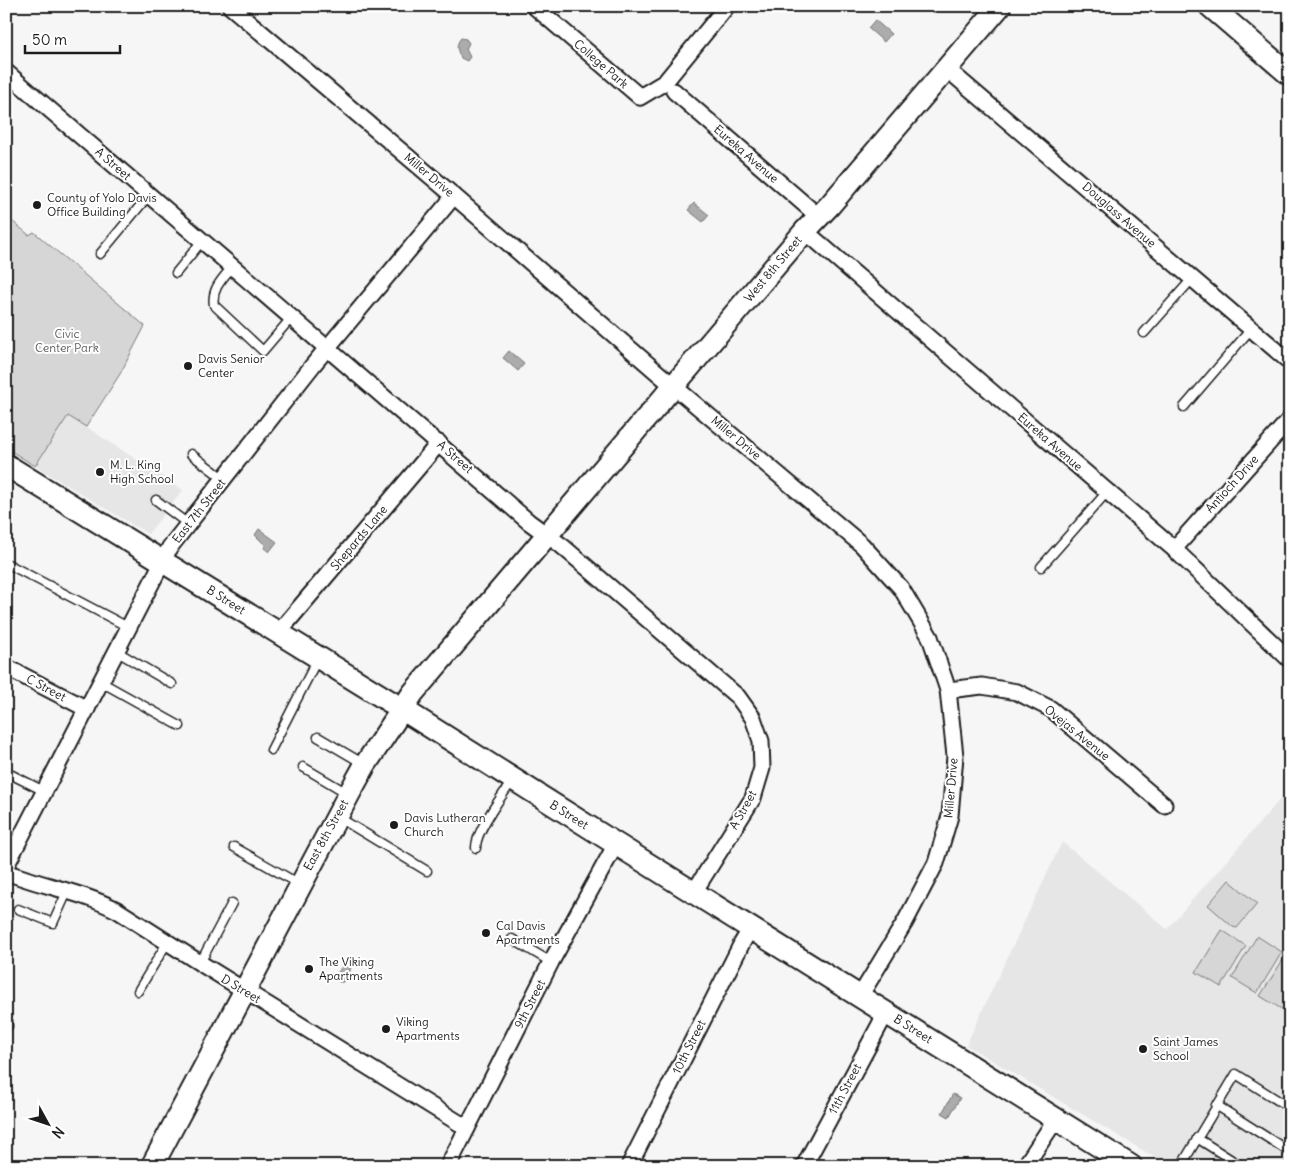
<svg xmlns="http://www.w3.org/2000/svg" width="1296" height="1172" viewBox="0 0 1296 1172" font-family="Delius,sans-serif">
	<rect width="100%" height="100%" fill="#f6f6f6"/>
	<filter id="ink" filterUnits="userSpaceOnUse"><feTurbulence type="fractalNoise" baseFrequency=".02" numOctaves="2"/><feDisplacementMap in="SourceGraphic" scale="10" xChannelSelector="R" yChannelSelector="G"/><feConvolveMatrix kernelMatrix="1 2 1 2 8 2 1 2 1" color-interpolation-filters="sRGB"/></filter>
	<g filter="url(#ink)">
		<g fill="#e6e6e6">
			<polygon points="68,415 183,490 148,534 35,466"/>
			<polygon points="1290,788 1290,1166 1169,1166 966,1045 1062,842 1167,929"/>
		</g>
		<g fill="#d6d6d6" stroke="#797979">
			<polygon points="6,216 29,235 34,232 145,326 120,374 86,427 68,416 35,466 6,448"/>
			<polygon points="1229,880 1257,904 1237,928 1233,927 1208,905"/>
			<polygon points="1222,930 1246,946 1221,987 1196,972"/>
			<polygon points="1257,936 1282,952 1257,993 1232,978"/>
			<polygon points="1286,955 1290,957 1290,1004 1285,1011 1260,996"/>
		</g>
		<g fill="#acacac" stroke="#727272">
			<polygon points="875,20 891,34 884,42 868,28"/>
			<path d="M461,38L466,39L469,43L466,49L470,57L467,61L461,58C457,50 455,45 461,38Z"/>
			<polygon points="694,203 709,215 703,222 688,210"/>
			<polygon points="509,351 524,364 518,371 503,358"/>
			<polygon points="259,529 277,542 269,552 264,548 265,545 255,535"/>
			<path d="M347,964L351,966L349,975L343,982H339L336,977C339,971 341,965 347,964Z"/>
			<polygon points="953,1094 960,1098 949,1117 942,1113"/>
		</g>
		<g fill="none" stroke-linecap="round" stroke-linejoin="round">
			<g stroke="#1c1c1c" stroke-width="11">
				<g id="lane">
					<polyline points="100,254 149,195"/>
					<path d="M233,266C223,278 211,289 214,305L263,351L292,317"/>
					<polyline points="176,273 202,241"/>
					<polyline points="1144,333 1192,279"/>
					<polyline points="1184,407 1251,329"/>
					<polyline points="191,454 224,479"/>
					<polyline points="156,500 188,524"/>
					<polyline points="6,563 128,627"/>
					<polyline points="1041,567 1107,492"/>
					<polyline points="116,651 172,684"/>
					<polyline points="101,682 180,726"/>
					<polyline points="318,737 364,764"/>
					<polyline points="271,750 318,658"/>
					<polyline points="303,767 347,793"/>
					<polyline points="6,772 44,791"/>
					<polyline points="338,817 427,871"/>
					<polyline points="234,847 299,884"/>
					<path d="M476,848C475,832 502,796 512,781"/>
					<polyline points="18,909 53,923 67,892"/>
					<polyline points="512,939 551,962"/>
					<polyline points="200,963 232,903"/>
					<polyline points="138,991 167,943"/>
					<polyline points="6,1026 8,1026"/>
					<polyline points="1216,1105 1290,1152"/>
					<polyline points="1197,1138 1241,1166"/>
					<polyline points="1181,1166 1236,1074 1290,1108"/>
					<polyline points="1288,1166 1290,1163"/>
				</g>
			</g>
			<g stroke="#1c1c1c" stroke-width="19">
				<g id="street">
					<polyline points="230,6 454,196 658,373 862,545 901,588 930,637 948,690 955,756 950,816 936,863 905,922 860,996"/>
					<polyline points="534,6 640,97 665,82 727,6"/>
					<polyline points="947,69 1290,362"/>
					<polyline points="6,72 529,522 562,546 738,697 753,718 761,741 762,768 753,798 694,892"/>
					<polyline points="674,91 818,216"/>
					<polyline points="805,231 1174,549 1290,660"/>
					<polyline points="1174,549 1290,419"/>
					<polyline points="278,633 439,443"/>
					<polyline points="6,667 87,709"/>
					<polyline points="948,690 982,686 1017,692 1051,709 1164,805"/>
					<polyline points="6,866 170,547 313,365 454,196"/>
					<path d="M6,872C42,886 82,892 117,910L200,963L467,1128"/>
					<polyline points="448,1166 551,962 616,844"/>
					<polyline points="629,1166 742,943 751,928"/>
					<polyline points="804,1166 886,1013"/>
					<polyline points="1025,1166 1056,1119"/>
				</g>
			</g>
			<g stroke="#1c1c1c" stroke-width="25">
				<g id="secondary">
					<polyline points="1210,6 1290,75"/>
					<polyline points="6,465 402,709 616,844 1131,1166"/>
					<polyline points="152,1166 349,794 365,765 413,693 805,231 830,205 1000,6"/>
				</g>
			</g>
			<use href="#lane" stroke="#fff" stroke-width="8"/>
			<use href="#street" stroke="#fff" stroke-width="15"/>
			<use href="#secondary" stroke="#fff" stroke-width="21"/>
		</g>
	</g>
	<g fill="#1c1c1c" stroke="#fff" stroke-width="2">
		<circle cx="37" cy="205" r="5"/>
		<circle cx="188" cy="366" r="5"/>
		<circle cx="100" cy="472" r="5"/>
		<circle cx="394" cy="825" r="5"/>
		<circle cx="486" cy="933" r="5"/>
		<circle cx="309" cy="969" r="5"/>
		<circle cx="386" cy="1029" r="5"/>
		<circle cx="1143" cy="1049" r="5"/>
	</g>
	<g text-anchor="middle" stroke-width="4" stroke-linejoin="round" paint-order="stroke">
		<g font-size="12" fill="#1c1c1c" stroke="#fff">
			<text transform="translate(601 64) rotate(41)" y="4">College Park</text>
			<text transform="translate(746 154) rotate(41)" y="4">Eureka Avenue</text>
			<text transform="translate(113 164) rotate(41)" y="4">A Street</text>
			<text transform="translate(429 175) rotate(40)" y="4">Miller Drive</text>
			<text transform="translate(1119 215) rotate(41)" y="4">Douglass Avenue</text>
			<text transform="translate(773 269) rotate(-50)" y="4">West 8th Street</text>
			<text transform="translate(736 438) rotate(40)" y="4">Miller Drive</text>
			<text transform="translate(1050 442) rotate(41)" y="4">Eureka Avenue</text>
			<text transform="translate(455 457) rotate(41)" y="4">A Street</text>
			<text transform="translate(1232 484) rotate(-48)" y="4">Antioch Drive</text>
			<text transform="translate(199 511) rotate(-52)" y="4">East 7th Street</text>
			<text transform="translate(359 538) rotate(-50)" y="4">Shepards Lane</text>
			<text transform="translate(226 600) rotate(32)" y="4">B Street</text>
			<text transform="translate(46 688) rotate(28)" y="4">C Street</text>
			<text transform="translate(1077 733) rotate(39)" y="4">Ovejas Avenue</text>
			<text transform="translate(951 788) rotate(-85)" y="4">Miller Drive</text>
			<text transform="translate(743 810) rotate(-61)" y="4">A Street</text>
			<text transform="translate(569 815) rotate(32)" y="4">B Street</text>
			<text transform="translate(326 835) rotate(-61)" y="4">East 8th Street</text>
			<text transform="translate(241 989) rotate(31)" y="4">D Street</text>
			<text transform="translate(530 1004) rotate(-63)" y="4">9th Street</text>
			<text transform="translate(913 1029) rotate(32)" y="4">B Street</text>
			<text transform="translate(689 1047) rotate(-63)" y="4">10th Street</text>
			<text transform="translate(845 1089) rotate(-62)" y="4">11th Street</text>
		</g>
		<g font-size="12" fill="#1c1c1c" stroke="#fff" text-anchor="start">
			<text x="47" y="202">County of Yolo Davis<tspan x="47" dy="14">Office Building</tspan></text>
			<text x="198" y="363">Davis Senior<tspan x="198" dy="14">Center</tspan></text>
			<text x="110" y="469">M. L. King<tspan x="110" dy="14">High School</tspan></text>
			<text x="404" y="822">Davis Lutheran<tspan x="404" dy="14">Church</tspan></text>
			<text x="496" y="930">Cal Davis<tspan x="496" dy="14">Apartments</tspan></text>
			<text x="319" y="966">The Viking<tspan x="319" dy="14">Apartments</tspan></text>
			<text x="396" y="1026">Viking<tspan x="396" dy="14">Apartments</tspan></text>
			<text x="1153" y="1046">Saint James<tspan x="1153" dy="14">School</tspan></text>
		</g>
		<g font-size="12" fill="#5d5d5d" stroke="#fff">
			<text x="67" y="338">Civic<tspan x="67" dy="14">Center Park</tspan></text>
		</g>
	</g>
	<rect width="1296" height="1172" fill="none" stroke="#fff" stroke-width="25"/>
	<rect x="12" y="12" width="1271" height="1147" fill="none" stroke="#1c1c1c" stroke-width="2" filter="url(#ink)"/>
	<g transform="translate(48 1124) rotate(130)" stroke="#ffffff" stroke-width="4" paint-order="stroke">
	<path d="M0-4L9 19L0 12L-9 19Z" fill="#1c1c1c"/>
	<text y="-8" font-size="14" font-weight="bold" text-anchor="middle" fill="#1c1c1c">N</text>
	</g>
	<path d="M25 45v8h95v-8" fill="none" stroke="#1c1c1c" stroke-width="2.5"/>
	<text x="32" y="45" font-size="15" fill="#1c1c1c" stroke="#ffffff" stroke-width="4" paint-order="stroke">50 m</text>
</svg>
